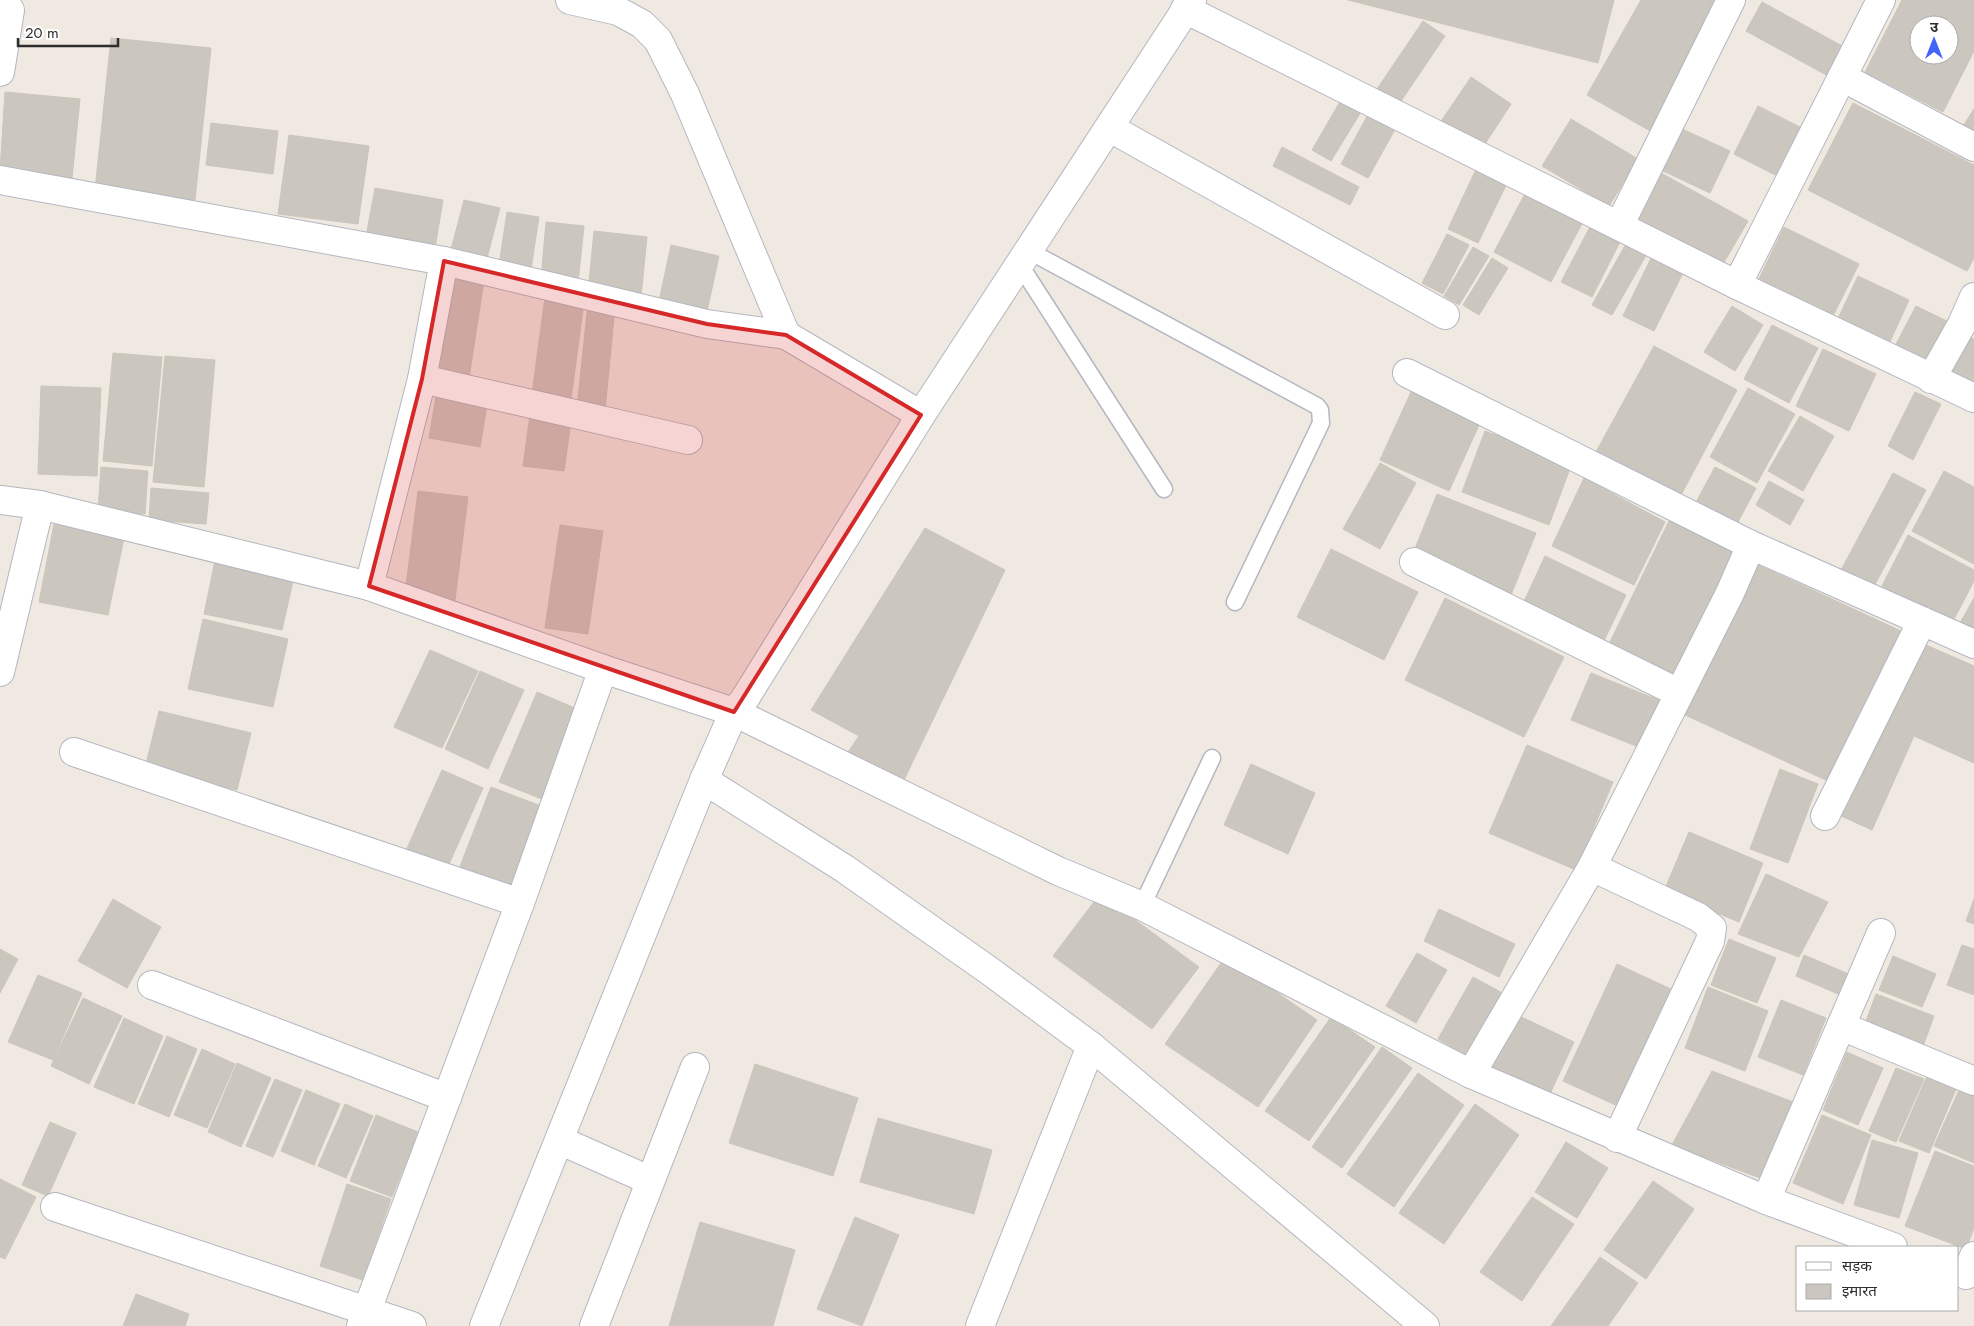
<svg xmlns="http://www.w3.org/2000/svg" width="1974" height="1326" viewBox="0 0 1974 1326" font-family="Jost,'Noto Sans Devanagari',sans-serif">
	<rect width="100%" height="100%" fill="#efe9e1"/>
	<g fill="#cbc7bf" stroke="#cbc5ba" fill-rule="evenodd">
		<polygon points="1348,0 1614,0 1598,63"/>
		<polygon points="1641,0 1726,0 1652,132 1587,95"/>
		<path d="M1902,0H1974V51L1943,112L1865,72ZM1919,25H1949V55H1919Z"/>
		<polygon points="1762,2 1844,47 1828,76 1746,31"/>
		<polygon points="1423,21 1445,36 1397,107 1375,92"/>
		<polygon points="111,38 211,48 195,200 95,190"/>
		<polygon points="1471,77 1511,104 1481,150 1440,123"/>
		<polygon points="5,92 80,99 72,178 0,171"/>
		<polygon points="1341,100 1361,112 1331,161 1312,150"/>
		<polygon points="1853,103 1974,165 1974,258 1967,271 1808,190"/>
		<polygon points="1758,106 1806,130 1781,178 1734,154"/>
		<polygon points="1371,109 1398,124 1368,178 1341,164"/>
		<polygon points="1974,109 1974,137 1961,129"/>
		<polygon points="1571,119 1638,159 1609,206 1542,166"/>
		<polygon points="211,123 278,131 273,174 206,165"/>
		<polygon points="1680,128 1730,151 1710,193 1659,169"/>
		<polygon points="289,135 369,146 358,224 278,214"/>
		<polygon points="1282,147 1359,187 1350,205 1273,166"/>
		<polygon points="1479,163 1510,177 1478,243 1448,229"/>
		<polygon points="1661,173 1748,221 1722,266 1636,218"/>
		<polygon points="375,188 443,200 434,254 365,242"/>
		<polygon points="1528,188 1585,218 1551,282 1494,252"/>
		<polygon points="464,200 500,208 485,266 449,257"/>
		<polygon points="507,212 539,217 531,269 499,265"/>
		<polygon points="546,222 584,226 578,283 541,279"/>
		<polygon points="1591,225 1621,240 1592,297 1561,282"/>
		<polygon points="1784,227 1859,264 1831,320 1757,283"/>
		<polygon points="594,231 647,237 641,297 588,292"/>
		<polygon points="1447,234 1469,245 1443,294 1422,283"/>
		<polygon points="1628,240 1648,252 1612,315 1592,305"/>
		<polygon points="671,245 719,256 706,316 658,306"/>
		<polygon points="1473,247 1489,256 1459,305 1444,296"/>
		<polygon points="1653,254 1685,269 1654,331 1623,316"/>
		<polygon points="1492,258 1508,268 1479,315 1463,305"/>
		<polygon points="455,270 485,274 469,378 439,374"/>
		<polygon points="1858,276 1909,300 1887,348 1835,325"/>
		<polygon points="545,297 584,302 571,399 532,394"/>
		<polygon points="588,304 615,306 605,411 577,408"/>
		<polygon points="1732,306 1763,325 1735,371 1704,352"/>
		<polygon points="1916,306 1955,325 1934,368 1894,348"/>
		<polygon points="1772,325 1818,348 1789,403 1744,379"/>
		<polygon points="1963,334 1974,339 1974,384 1946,372"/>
		<polygon points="1654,346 1737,390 1680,497 1596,452"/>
		<polygon points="1823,349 1876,374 1849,431 1796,406"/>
		<polygon points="113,353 162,357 152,466 103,461"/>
		<polygon points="165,356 215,360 204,487 153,482"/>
		<polygon points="41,386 101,388 97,476 38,474"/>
		<polygon points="1748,388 1795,414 1757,483 1710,457"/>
		<polygon points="437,390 488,399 480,447 429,438"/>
		<polygon points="1411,392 1480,423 1449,491 1380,460"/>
		<polygon points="1915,392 1941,404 1913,460 1888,446"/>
		<polygon points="530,415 571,421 564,471 523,466"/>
		<polygon points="1800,416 1834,436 1803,491 1768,471"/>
		<polygon points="1485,431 1572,463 1549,525 1462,492"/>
		<polygon points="1380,463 1416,483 1380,549 1343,529"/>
		<polygon points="101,467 148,471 145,514 98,511"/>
		<polygon points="1715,467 1756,488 1736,526 1695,504"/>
		<polygon points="1944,471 1974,487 1974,564 1912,531"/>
		<polygon points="1893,473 1926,490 1872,590 1840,572"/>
		<polygon points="1584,478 1665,522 1634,585 1552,546"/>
		<polygon points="1769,481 1804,500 1790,525 1756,505"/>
		<polygon points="151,488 209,493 206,524 149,520"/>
		<polygon points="418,491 468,497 455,600 405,594"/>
		<polygon points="1437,494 1536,533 1511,595 1412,556"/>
		<polygon points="55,519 125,533 108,615 39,602"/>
		<polygon points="1670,519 1736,549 1674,676 1609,644"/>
		<polygon points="560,525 603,531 588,634 545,628"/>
		<polygon points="925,528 1005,570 902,784 846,755 859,736 811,710"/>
		<polygon points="1908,535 1974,570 1974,581 1952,623 1882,586"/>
		<polygon points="1331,549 1418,592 1384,660 1297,617"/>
		<polygon points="216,556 295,572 282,630 204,614"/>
		<polygon points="1545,556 1626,595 1602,645 1521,608"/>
		<polygon points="1754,563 1901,631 1830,782 1683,714"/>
		<polygon points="1445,598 1564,657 1524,737 1405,680"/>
		<polygon points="1974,598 1974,631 1960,623"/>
		<polygon points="203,619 288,639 273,707 188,689"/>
		<polygon points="1917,641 1974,666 1974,763 1914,736 1872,830 1839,815"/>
		<polygon points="430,650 478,671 442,748 394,727"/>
		<polygon points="480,671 524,690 488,769 445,749"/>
		<polygon points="1591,673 1661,701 1641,748 1571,720"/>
		<polygon points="537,692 582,711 544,800 499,782"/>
		<polygon points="159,711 251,733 237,790 145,768"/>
		<polygon points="1527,745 1613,782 1576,870 1489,833"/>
		<polygon points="1251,764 1315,793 1288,854 1224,825"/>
		<polygon points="1780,769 1818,784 1788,863 1750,849"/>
		<polygon points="442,770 483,788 445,873 404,855"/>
		<polygon points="491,787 549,809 514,897 457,874"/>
		<polygon points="1689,832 1763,863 1739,922 1664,891"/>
		<polygon points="1766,874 1828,902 1799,957 1738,934"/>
		<polygon points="1100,894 1199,967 1152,1029 1053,956"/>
		<polygon points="113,899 161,927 127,988 78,961"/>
		<polygon points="1974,899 1974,924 1966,921"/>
		<polygon points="1439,909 1515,944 1499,977 1424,941"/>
		<polygon points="1729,939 1776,958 1757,1003 1711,985"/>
		<polygon points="1962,945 1974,949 1974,995 1947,985"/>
		<polygon points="0,949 18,959 0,993"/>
		<polygon points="1417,953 1447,970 1416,1023 1386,1006"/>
		<polygon points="1804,955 1851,975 1843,996 1796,976"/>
		<polygon points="1893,956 1936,974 1922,1007 1879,990"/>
		<polygon points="1225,957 1317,1020 1258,1107 1165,1044"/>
		<polygon points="1617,964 1673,990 1620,1107 1563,1081"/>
		<polygon points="38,975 82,993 53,1060 8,1042"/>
		<polygon points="1473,977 1506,995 1473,1059 1438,1039"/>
		<polygon points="1708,987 1768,1011 1745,1071 1685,1048"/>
		<polygon points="1876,994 1934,1016 1921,1052 1863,1029"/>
		<polygon points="83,998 122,1016 89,1084 51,1066"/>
		<polygon points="1781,1000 1826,1018 1803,1075 1758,1057"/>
		<polygon points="1513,1013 1574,1042 1549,1096 1487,1068"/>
		<polygon points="1331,1017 1375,1047 1309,1141 1265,1111"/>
		<polygon points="124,1018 163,1036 134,1104 94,1087"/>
		<polygon points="167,1036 197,1049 169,1117 138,1104"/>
		<polygon points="1382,1047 1412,1068 1342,1168 1312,1147"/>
		<polygon points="202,1049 235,1064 207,1128 174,1115"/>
		<polygon points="1847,1052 1883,1068 1858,1125 1823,1110"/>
		<polygon points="237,1063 271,1078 241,1147 208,1132"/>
		<polygon points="755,1064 858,1098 833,1176 729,1143"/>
		<polygon points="1896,1068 1924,1079 1896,1142 1869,1131"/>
		<polygon points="1712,1071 1801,1105 1768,1181 1672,1145"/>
		<polygon points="1418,1073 1464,1105 1394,1207 1347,1174"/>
		<polygon points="1927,1076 1956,1089 1929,1153 1899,1141"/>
		<polygon points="275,1079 302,1090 273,1157 246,1146"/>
		<polygon points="306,1090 340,1104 314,1165 281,1151"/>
		<polygon points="1959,1090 1974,1096 1974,1163 1934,1146"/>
		<polygon points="345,1104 373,1116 346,1178 318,1166"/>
		<polygon points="1475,1104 1519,1135 1444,1244 1399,1213"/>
		<polygon points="376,1115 418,1132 392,1197 350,1181"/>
		<polygon points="1822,1115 1871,1135 1843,1204 1793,1183"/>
		<polygon points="878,1118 992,1150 974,1214 860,1182"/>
		<polygon points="50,1122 76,1133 48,1196 22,1185"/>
		<polygon points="1872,1140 1918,1153 1899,1218 1854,1205"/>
		<polygon points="1566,1142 1608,1168 1577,1218 1535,1192"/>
		<polygon points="1935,1151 1974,1166 1974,1228 1966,1249 1905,1226"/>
		<polygon points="0,1179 36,1197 5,1259 0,1257"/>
		<polygon points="1653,1181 1694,1209 1646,1279 1604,1250"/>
		<polygon points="347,1184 391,1199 363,1280 320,1266"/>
		<polygon points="1532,1197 1574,1224 1522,1301 1480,1272"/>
		<polygon points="855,1217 899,1235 862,1326 817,1309"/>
		<polygon points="700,1222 795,1250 773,1326 669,1326"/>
		<polygon points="1600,1257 1638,1283 1608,1326 1551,1326"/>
		<polygon points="136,1294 189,1314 185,1326 123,1326"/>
	</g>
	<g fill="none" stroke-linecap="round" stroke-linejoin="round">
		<g stroke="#b4b7c1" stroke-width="19">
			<g id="lane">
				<polyline points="1029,251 1317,406 1320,410 1321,423 1235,602"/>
				<polyline points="1020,265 1164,489"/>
				<polyline points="1142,906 1212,758"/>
			</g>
		</g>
		<g stroke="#b4b7c1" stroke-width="30">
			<g id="street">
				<polyline points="570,0 618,11 642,24 658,40 685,94 786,335"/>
				<polyline points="1185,9 1737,285 1974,398"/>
				<polyline points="0,72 10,10"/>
				<polyline points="1842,77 1974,147"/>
				<polyline points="1110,128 1445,315"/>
				<polyline points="0,180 444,261 707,324 786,335 921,415"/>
				<polyline points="1619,226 1731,0"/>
				<polyline points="1737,285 1881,0"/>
				<polyline points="1407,373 1751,545 1974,644"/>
				<polyline points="422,379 688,440"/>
				<polyline points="1931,379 1962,324 1974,297"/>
				<polyline points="0,500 40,505 369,586 603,669 734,712 1058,871 1142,906 1471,1074 1766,1200 1893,1247"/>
				<polyline points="1414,562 1679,693"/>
				<polyline points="369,586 422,379 444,261"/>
				<polyline points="0,672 40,505"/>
				<polyline points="74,752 520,903"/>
				<polyline points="704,780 845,869 991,972 1091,1046 1425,1326"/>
				<polyline points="1825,816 1922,621"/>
				<polyline points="1592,867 1698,917 1712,928 1710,941 1617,1138"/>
				<polyline points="152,985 447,1098"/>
				<polyline points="1841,1026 1974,1081"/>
				<polyline points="1471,1074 1592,867 1730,593 1751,545"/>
				<polyline points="559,1140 649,1180"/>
				<polyline points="1766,1200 1881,933"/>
				<polyline points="55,1207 412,1326"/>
				<polyline points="1966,1275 1974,1256"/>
				<polyline points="361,1326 520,903 603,669"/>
				<polyline points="484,1326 704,780 734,712 744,700 921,415 1192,0"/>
				<polyline points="594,1326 695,1067"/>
				<polyline points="980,1326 1091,1046"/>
			</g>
		</g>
		<use href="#lane" stroke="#fff" stroke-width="16"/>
		<use href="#street" stroke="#fff" stroke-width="28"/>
	</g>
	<path fill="#d62828" fill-opacity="0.2" stroke="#d62828" stroke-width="4" stroke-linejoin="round" d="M444,261L707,324L786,335L921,415L734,712L369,586L422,379Z"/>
	<rect x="1796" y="1246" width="162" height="65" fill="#ffffff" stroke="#ababab"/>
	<rect x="1806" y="1262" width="25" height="8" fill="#ffffff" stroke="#ababab"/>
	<text x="1842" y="1271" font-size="15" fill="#2e2e2e">सड़क</text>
	<rect x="1806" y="1284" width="25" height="15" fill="#cbc7bf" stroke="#ababab"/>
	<text x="1842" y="1296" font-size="15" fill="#2e2e2e">इमारत</text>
	<g transform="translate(1934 40)"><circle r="24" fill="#ffffff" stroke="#ababab"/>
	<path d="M0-4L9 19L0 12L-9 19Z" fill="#4264fb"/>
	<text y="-8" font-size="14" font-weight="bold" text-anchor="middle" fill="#2e2e2e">उ</text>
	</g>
	<path d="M18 38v8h100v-8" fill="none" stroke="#2e2e2e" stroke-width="2.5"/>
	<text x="25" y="38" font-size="15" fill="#2e2e2e" stroke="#ffffff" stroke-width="4" paint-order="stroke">20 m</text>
</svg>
